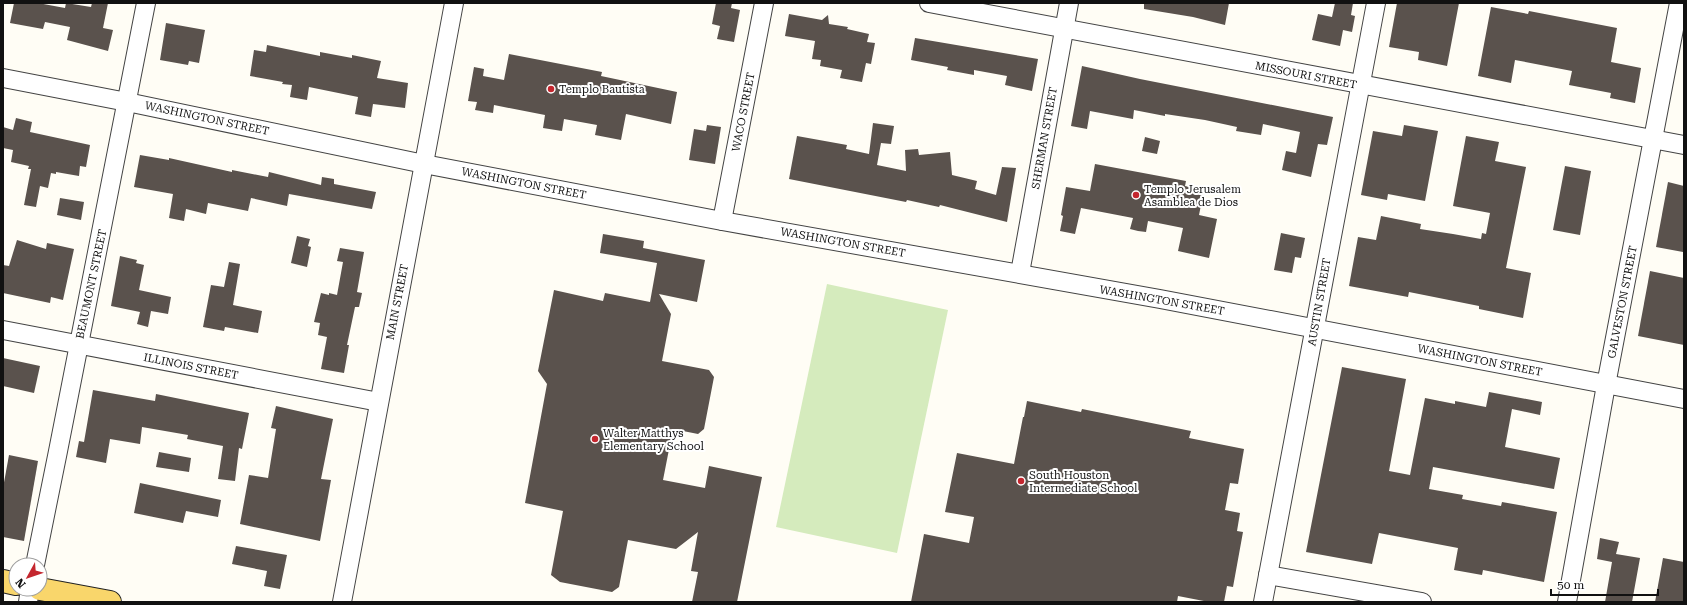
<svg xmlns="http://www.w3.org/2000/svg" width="1687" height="605" viewBox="0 0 1687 605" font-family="'Roboto Serif',serif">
	<rect width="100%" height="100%" fill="#fffdf5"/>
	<polygon fill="#d5ebbd" points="827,284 948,310 897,553 776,527"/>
	<g fill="#5a524d">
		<polygon points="14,3 38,3 65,8 66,3 91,7 92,3 108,3 103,28 113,30 108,51 67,40 70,27 45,22 43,29 10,23"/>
		<polygon points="716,3 732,3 731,8 740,10 734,42 717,39 720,26 712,24"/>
		<polygon points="1144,3 1229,3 1225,25 1193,17 1144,9"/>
		<polygon points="1335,3 1353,3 1351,15 1355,16 1352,32 1343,30 1340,46 1312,40 1318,14 1332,17"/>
		<polygon points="1397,3 1459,3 1447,66 1418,60 1419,52 1389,47"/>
		<polygon points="1491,7 1528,14 1529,11 1617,28 1611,62 1641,68 1635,103 1610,98 1611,93 1569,85 1572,71 1515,60 1511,83 1478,76"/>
		<polygon points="789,14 822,20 828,15 829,24 848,27 847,29 869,34 867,42 875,43 871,64 866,63 862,82 840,78 842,70 820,66 821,60 812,59 815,41 785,36"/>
		<polygon points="166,23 205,30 199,63 189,61 188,65 160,60"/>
		<polygon points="915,38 1038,59 1032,91 1005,85 1007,76 974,70 974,75 947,70 948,67 911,60"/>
		<polygon points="267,45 320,56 320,52 352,58 352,55 381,61 377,78 408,83 405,108 373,104 371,117 355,114 358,97 309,87 307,100 290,97 292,85 282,84 283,82 250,76 254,50 266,52"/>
		<polygon points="509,54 602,72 601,76 677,92 671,124 626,114 621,140 595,135 597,125 564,119 562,131 543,128 545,115 494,105 493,113 475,110 477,102 468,101 474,67 484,69 483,76 504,80"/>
		<polygon points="1082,66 1140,79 1333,117 1327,145 1318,144 1311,177 1282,170 1286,151 1296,153 1300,132 1263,124 1261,135 1236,131 1237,127 1205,120 1165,114 1165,116 1134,110 1133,119 1090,111 1087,129 1071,126"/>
		<polygon points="16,118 32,122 30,132 90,145 86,167 80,166 79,176 56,172 56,174 51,173 48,188 40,186 36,207 24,205 31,169 28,169 29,166 11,162 13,150 3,148 3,127 13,130"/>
		<polygon points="873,123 894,126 891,144 881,143 877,165 906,171 905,150 918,149 919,155 950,152 952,175 977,181 975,189 996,195 1002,167 1016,168 1007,222 940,205 939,207 907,200 906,202 789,179 797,136 847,145 846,149 869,154"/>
		<polygon points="707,125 721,127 715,164 689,160 694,129 706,131"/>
		<polygon points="1404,125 1438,131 1425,201 1388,194 1387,200 1361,195 1373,131 1402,136"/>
		<polygon points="1466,136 1499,142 1495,161 1526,167 1506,268 1531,273 1523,318 1479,309 1479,306 1409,292 1408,297 1349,286 1358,237 1376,240 1381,216 1421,224 1420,229 1453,234 1481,239 1482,233 1486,234 1490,213 1453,206"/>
		<polygon points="1145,137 1160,141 1157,154 1142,151"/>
		<polygon points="140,155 169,160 169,158 232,172 232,170 268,177 269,172 321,185 322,177 334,179 334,184 376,192 372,209 289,194 287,206 251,198 248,211 208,203 206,214 186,209 184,221 169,218 173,194 134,187"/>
		<polygon points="1095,164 1186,181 1185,186 1204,190 1199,215 1217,219 1209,258 1178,251 1183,228 1148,221 1146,232 1138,231 1130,229 1133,218 1081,208 1075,234 1060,231 1063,216 1061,215 1066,187 1090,191"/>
		<polygon points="1565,166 1591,171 1580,235 1553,230"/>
		<polygon points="1668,182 1684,186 1683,252 1656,247"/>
		<polygon points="60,198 84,202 81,220 57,215"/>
		<polygon points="1281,233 1305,238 1301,258 1295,257 1292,273 1274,270"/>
		<polygon points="603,234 644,241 643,248 705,260 697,302 659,294 671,314 662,361 709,370 714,377 704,429 698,434 673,429 663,480 705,488 709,466 762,477 737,602 692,602 698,572 691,571 698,532 676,549 628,540 619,587 612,592 560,582 551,575 563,511 525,503 547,384 538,371 554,290 603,301 605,293 650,302 657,263 600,253"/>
		<polygon points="297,236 310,239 308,246 311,247 307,267 291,263"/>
		<polygon points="17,240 46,249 47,243 74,249 63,300 51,297 50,303 3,293 3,265 9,266"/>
		<polygon points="340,248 364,252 357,292 362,293 359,307 355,307 347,345 349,345 344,373 321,369 327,337 318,335 320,323 314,322 321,293 329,295 329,293 337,295 343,262 337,261"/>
		<polygon points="120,256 137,260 136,263 144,265 139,290 171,297 168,314 151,311 148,327 137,324 140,312 111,306"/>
		<polygon points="229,262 240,264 233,305 262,311 258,333 225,327 224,331 203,327 211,285 224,287"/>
		<polygon points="1650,271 1684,278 1684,345 1638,336"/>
		<polygon points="3,358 40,366 34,393 3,386"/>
		<polygon points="1342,367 1406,379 1389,471 1410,475 1425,398 1455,404 1455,401 1486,407 1489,392 1542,402 1540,415 1512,409 1505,447 1560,458 1554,489 1433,467 1429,489 1463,495 1462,499 1501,506 1502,502 1557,512 1544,582 1483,570 1482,575 1454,570 1458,548 1379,533 1372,564 1306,552"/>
		<polygon points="93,390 155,401 156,394 249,413 242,449 239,448 235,481 218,479 223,446 187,439 188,435 142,427 140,444 110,439 106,463 76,457 79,441 84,442"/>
		<polygon points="1027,401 1081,412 1082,409 1191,431 1189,438 1244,449 1238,484 1230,483 1225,510 1240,513 1237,531 1243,532 1233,587 1227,586 1224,602 1209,602 1178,596 1177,602 911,602 924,534 969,543 974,517 945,512 957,453 1014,464 1023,417 1024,417"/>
		<polygon points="276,406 333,419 321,479 331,480 320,541 240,524 249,475 268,478 276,429 271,428"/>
		<polygon points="159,452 191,458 189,472 156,467"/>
		<polygon points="9,455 38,461 24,541 3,537 3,488"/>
		<polygon points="140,483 221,500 218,517 186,511 183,523 134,513"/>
		<polygon points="1600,538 1619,542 1616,554 1640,558 1632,602 1605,602 1612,562 1597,559"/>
		<polygon points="236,546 287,555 280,589 264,586 267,571 232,564"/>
		<polygon points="1663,558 1684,562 1684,602 1655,602"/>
	</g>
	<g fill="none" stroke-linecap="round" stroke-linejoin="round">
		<g stroke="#444" stroke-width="20">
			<g id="minor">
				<polyline points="929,3 1684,145"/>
				<polyline points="3,78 127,102 424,164 722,221 1160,299 1684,399"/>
				<polyline points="722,221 764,3"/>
				<polyline points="1020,273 1069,3"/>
				<polyline points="3,330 379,402"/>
				<path d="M35,565C73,378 110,191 146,3"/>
				<polyline points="1268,575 1422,602"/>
				<polyline points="28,602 30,589"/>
				<polyline points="342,602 454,3"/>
				<polyline points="1263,602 1376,3"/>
				<polyline points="1567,602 1606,385 1679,3"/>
			</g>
		</g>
		<g stroke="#222" stroke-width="24">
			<g id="major">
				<polyline points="3,581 16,584"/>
				<polyline points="40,589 110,602"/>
			</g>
		</g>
		<use href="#minor" stroke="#fff" stroke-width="18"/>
		<use href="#major" stroke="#f9d66b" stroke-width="22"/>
	</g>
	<g fill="#c4262e" stroke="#fff" stroke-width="1.5">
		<circle cx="551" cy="89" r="4"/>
		<circle cx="1136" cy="195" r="4"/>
		<circle cx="595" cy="439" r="4"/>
		<circle cx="1021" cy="481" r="4"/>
	</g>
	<g text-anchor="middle" stroke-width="4" stroke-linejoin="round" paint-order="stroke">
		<g font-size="11" fill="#111" stroke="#fff">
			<text transform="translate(1306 75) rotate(11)" y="4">MISSOURI STREET</text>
			<text transform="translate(743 112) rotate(-79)" y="4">WACO STREET</text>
			<text transform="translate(207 118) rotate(12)" y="4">WASHINGTON STREET</text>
			<text transform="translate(1044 138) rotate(-80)" y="4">SHERMAN STREET</text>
			<text transform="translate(524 183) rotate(11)" y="4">WASHINGTON STREET</text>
			<text transform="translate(843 242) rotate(10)" y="4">WASHINGTON STREET</text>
			<text transform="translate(91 284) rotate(-78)" y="4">BEAUMONT STREET</text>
			<text transform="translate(1162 300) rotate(10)" y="4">WASHINGTON STREET</text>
			<text transform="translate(397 302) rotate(-79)" y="4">MAIN STREET</text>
			<text transform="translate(1319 302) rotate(-80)" y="4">AUSTIN STREET</text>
			<text transform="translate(1622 302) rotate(-79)" y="4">GALVESTON STREET</text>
			<text transform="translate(1480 360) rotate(11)" y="4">WASHINGTON STREET</text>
			<text transform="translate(191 366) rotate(11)" y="4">ILLINOIS STREET</text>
		</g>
		<g font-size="11" fill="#111" stroke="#fff" text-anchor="start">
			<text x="559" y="93">Templo Bautista</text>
			<text x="1144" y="193">Templo Jerusalem<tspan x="1144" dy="13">Asamblea de Dios</tspan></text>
			<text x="603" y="437">Walter Matthys<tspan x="603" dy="13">Elementary School</tspan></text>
			<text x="1029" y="479">South Houston<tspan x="1029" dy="13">Intermediate School</tspan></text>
		</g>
	</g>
	<rect width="1687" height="605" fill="none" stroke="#111111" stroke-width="8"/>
	<g transform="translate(28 577) rotate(230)"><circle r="19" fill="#ffffff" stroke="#a0a0a0"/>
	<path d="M0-3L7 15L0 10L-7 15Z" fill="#c4262e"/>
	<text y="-6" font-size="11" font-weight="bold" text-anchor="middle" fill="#111111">N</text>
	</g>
	<path d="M1551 589v6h107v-6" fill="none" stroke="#111111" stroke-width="2"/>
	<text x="1557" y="589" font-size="12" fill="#111111" stroke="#ffffff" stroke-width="3" paint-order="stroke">50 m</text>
</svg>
